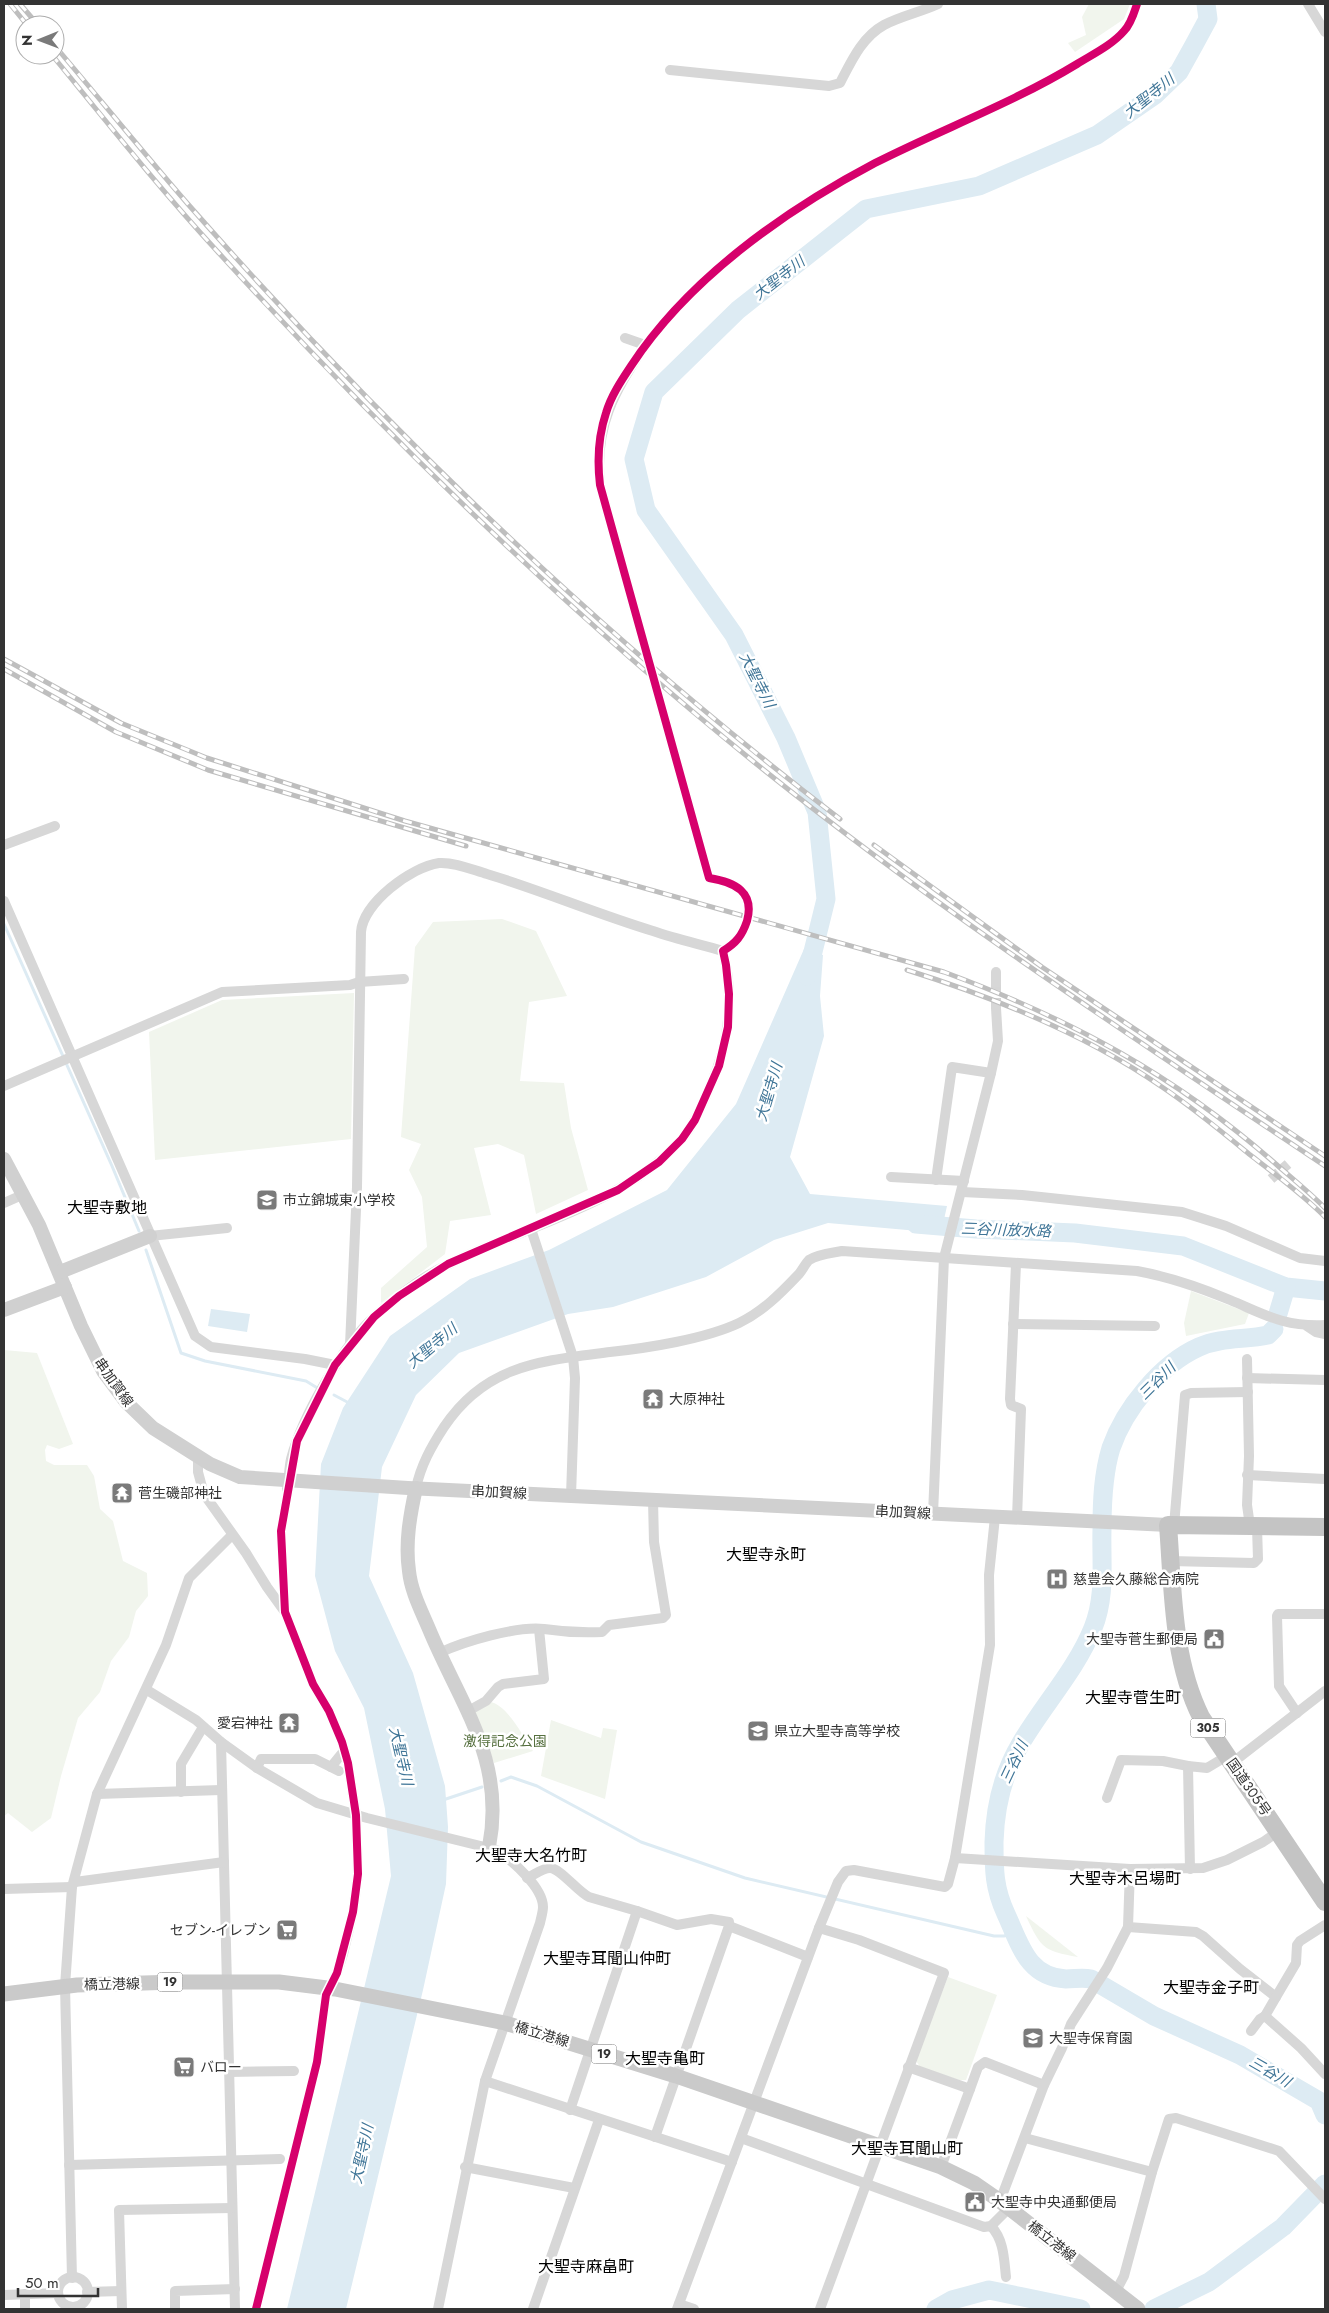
<svg xmlns="http://www.w3.org/2000/svg" width="1329" height="2313" viewBox="0 0 1329 2313" font-family="Jost,'Noto Sans JP',sans-serif">
	<rect width="100%" height="100%" fill="#fff"/>
	<g fill="#f1f5ed">
		<polygon points="1089,4 1130,4 1124,19 1075,52 1068,43 1086,35 1082,17"/>
		<polygon points="502,919 536,931 567,996 529,1002 520,1081 564,1083 571,1128 588,1190 536,1214 524,1155 498,1144 474,1148 491,1215 450,1221 445,1254 381,1303 381,1288 427,1247 422,1197 409,1170 421,1144 401,1137 415,947 433,922"/>
		<polygon points="354,993 351,1139 155,1160 149,1032 222,1000"/>
		<polygon points="1191,1291 1249,1313 1245,1324 1186,1336 1184,1323"/>
		<polygon points="4,1350 37,1353 73,1444 59,1449 47,1445 45,1450 46,1461 54,1465 87,1465 94,1476 100,1509 113,1521 123,1561 147,1573 148,1596 136,1611 129,1637 111,1661 100,1692 78,1718 61,1776 51,1818 32,1832 8,1813 4,1816"/>
		<path d="M490,1702C507,1704 524,1738 533,1751L494,1763L475,1711Z"/>
		<polygon points="551,1720 601,1738 603,1728 617,1730 605,1799 541,1776"/>
		<path d="M1026,1916L1078,1957C1043,1951 1041,1948 1026,1916Z"/>
		<polygon points="948,1977 997,1995 966,2080 959,2080 920,2067 915,2059"/>
	</g>
	<g fill="#ddebf3">
		<polygon points="804,949 823,955 820,996 824,1036 790,1157 810,1194 947,1206 941,1233 828,1223 774,1240 706,1277 613,1307 568,1314 459,1353 416,1395 382,1467 369,1576 413,1673 445,1786 448,1827 446,1884 423,1990 346,2309 287,2309 391,1876 385,1809 364,1708 335,1651 315,1576 321,1464 343,1408 390,1336 470,1279 549,1250 667,1190 736,1104"/>
		<polygon points="211,1309 250,1314 247,1332 208,1326"/>
	</g>
	<g fill="none" stroke-linecap="round" stroke-linejoin="round">
		<g stroke="#ddebf3" stroke-width="3">
			<polyline points="4,924 112,1166 139,1231"/>
			<polyline points="146,1250 181,1353 205,1361 306,1381 319,1389"/>
			<polyline points="334,1395 349,1403"/>
			<polyline points="501,1781 511,1777 537,1786 641,1842 745,1878 994,1936 1004,1936 1015,1933"/>
			<polyline points="443,1800 482,1787"/>
		</g>
		<g stroke="#ddebf3" stroke-width="19">
			<polyline points="807,976 826,899 817,812 786,738 734,635 646,510 634,459 654,392 738,310 866,209 979,186 1097,135 1155,95 1179,72 1194,45 1208,19 1206,4"/>
			<polyline points="916,1224 976,1229 1075,1233 1183,1246 1286,1287 1325,1291"/>
			<polyline points="1277,1317 1286,1287"/>
			<path d="M1274,1329L1268,1335C1245,1340 1221,1337 1199,1347C1161,1364 1125,1408 1111,1448C1103,1474 1102,1502 1102,1529C1101,1563 1106,1596 1093,1628C1076,1670 1044,1704 1021,1743C1003,1773 995,1808 994,1842C994,1870 994,1888 1006,1914C1020,1944 1027,1977 1066,1979C1075,1979 1082,1977 1091,1979L1154,2016L1240,2055L1319,2101L1325,2115"/>
			<polyline points="936,2309 952,2300 989,2290 1081,2309"/>
			<polyline points="1154,2309 1209,2282 1283,2227 1325,2184"/>
		</g>
		<g stroke="#d6d6d6" stroke-width="10" stroke-dasharray="10 5" stroke-linecap="butt">
			<polyline points="996,1008 996,983"/>
			<polyline points="1271,1179 1288,1164"/>
		</g>
		<g stroke="#d7d7d7" stroke-width="10">
			<polyline points="1308,4 1325,32"/>
			<path d="M670,70L829,86L840,83C851,62 862,37 884,25C901,16 921,12 938,4"/>
			<polyline points="4,845 55,826"/>
			<polyline points="4,901 195,1336 211,1347 305,1359 335,1365"/>
			<polyline points="996,983 996,972"/>
			<polyline points="4,1086 222,992 350,985 359,982 404,979"/>
			<polyline points="891,1177 964,1181"/>
			<polyline points="936,1180 952,1067 991,1073"/>
			<polyline points="962,1192 1022,1195 1182,1212 1226,1226 1300,1258 1325,1261"/>
			<polyline points="4,1203 22,1195"/>
			<polyline points="531,1229 573,1357 575,1378 571,1496"/>
			<polyline points="150,1236 227,1228"/>
			<polyline points="1016,1264 1010,1399 1011,1405 1021,1409 1017,1518"/>
			<polyline points="1013,1324 1155,1326"/>
			<polyline points="1307,1326 1316,1332 1325,1334"/>
			<path d="M350,1345L357,1187L361,932C363,903 411,867 439,863C455,862 473,870 487,874C543,891 597,914 653,931C676,939 699,944 723,951C736,943 742,936 747,921C755,892 735,882 709,878L600,485C594,426 614,393 645,345L625,338"/>
			<polyline points="1247,1359 1249,1456 1247,1505 1250,1526"/>
			<polyline points="1247,1378 1325,1380"/>
			<polyline points="198,1457 198,1472 204,1494 246,1553 267,1587 285,1612 313,1684 329,1711 342,1742 348,1763 356,1815 358,1874 353,1912 343,1954 337,1973 329,1988"/>
			<polyline points="1247,1475 1325,1479"/>
			<path d="M416,1488C421,1465 431,1447 444,1427C486,1364 542,1361 610,1352C648,1348 705,1339 739,1323C762,1312 780,1294 798,1275C802,1271 805,1264 809,1260C818,1254 832,1253 842,1251L1137,1271C1170,1277 1199,1287 1230,1300C1266,1315 1284,1327 1325,1325"/>
			<path d="M287,1489C289,1479 289,1468 291,1459C302,1417 343,1345 375,1316C396,1297 423,1276 449,1264C525,1226 623,1205 681,1140C695,1124 703,1103 711,1084C730,1042 734,995 723,951"/>
			<polyline points="933,1514 944,1258 991,1073 998,1041 996,1008"/>
			<polyline points="1174,1526 1185,1395 1191,1393 1248,1392"/>
			<polyline points="1170,1561 1254,1563 1258,1559 1257,1527"/>
			<path d="M439,1653C465,1641 516,1626 544,1629C564,1632 582,1633 602,1632L609,1625L663,1618L666,1615L654,1542L653,1500"/>
			<path d="M147,1690L196,1720L221,1742L257,1768L317,1803L367,1818L497,1850C512,1861 543,1887 543,1907C543,1912 541,1918 540,1923L485,2081L438,2309"/>
			<polyline points="468,1711 486,1701 498,1687 503,1684 544,1679 539,1629"/>
			<polyline points="1297,1713 1279,1686 1277,1616 1278,1614 1325,1614"/>
			<polyline points="221,1742 235,2309"/>
			<polyline points="1232,1763 1325,1691"/>
			<polyline points="331,1767 344,1751"/>
			<polyline points="257,1768 261,1759 315,1759 339,1771"/>
			<polyline points="181,1792 181,1764 203,1727"/>
			<polyline points="97,1794 221,1790"/>
			<polyline points="1107,1798 1121,1760 1163,1761 1188,1766"/>
			<polyline points="955,1858 1130,1869 1203,1868 1227,1860 1263,1842 1279,1831"/>
			<polyline points="1190,1869 1188,1766 1207,1768 1227,1756"/>
			<path d="M527,1878C534,1875 543,1868 550,1868C560,1868 578,1892 589,1897L637,1911L677,1925L711,1919L729,1922V1926L808,1957"/>
			<polyline points="75,1882 224,1862"/>
			<polyline points="4,1889 72,1887"/>
			<polyline points="1128,1927 1196,1932 1203,1936 1240,1969 1276,1997 1265,2016 1301,2048 1325,2074"/>
			<polyline points="819,1928 859,1940 944,1973 820,2309"/>
			<polyline points="1276,1997 1296,1963 1297,1945 1300,1941 1325,1925"/>
			<polyline points="1251,2031 1260,2019 1265,2016"/>
			<polyline points="908,2067 970,2089 978,2067 985,2062 1044,2085"/>
			<polyline points="229,2072 294,2071"/>
			<polyline points="485,2081 732,2162"/>
			<polyline points="570,2110 637,1911"/>
			<polyline points="655,2137 729,1926"/>
			<polyline points="741,2138 984,2227 991,2226 1009,2208"/>
			<polyline points="1025,2138 1152,2172"/>
			<polyline points="69,2165 280,2159"/>
			<polyline points="465,2167 574,2188"/>
			<polyline points="941,2167 970,2089"/>
			<polyline points="1000,2201 1044,2085 1062,2048 1071,2024 1107,1968 1128,1927 1130,1869"/>
			<path d="M991,2226C1004,2240 1004,2259 1006,2277"/>
			<circle cx="73" cy="2292" r="15"/>
			<polyline points="72,2278 65,1986 72,1887 97,1794 166,1645 189,1578 232,1535"/>
			<polyline points="1116,2291 1124,2276 1152,2172 1169,2119 1176,2118 1279,2151 1325,2199"/>
			<polyline points="87,2292 121,2291"/>
			<polyline points="25,2294 25,2309"/>
			<polyline points="4,2295 58,2293"/>
			<polyline points="679,2304 694,2309"/>
			<polyline points="122,2309 119,2210 232,2208"/>
			<polyline points="175,2309 175,2291 235,2289"/>
			<polyline points="533,2309 599,2120"/>
			<polyline points="677,2309 819,1928 838,1882 846,1871 854,1870 945,1887 948,1884 955,1858 990,1645 989,1575 995,1517"/>
		</g>
		<g stroke="#d0d0d0" stroke-width="14">
			<polyline points="4,1159 39,1225 81,1326 103,1371 126,1402 153,1428 210,1464 240,1477 408,1488 1168,1525"/>
			<polyline points="60,1272 150,1236"/>
			<polyline points="4,1310 65,1287"/>
			<path d="M416,1488C410,1515 405,1543 409,1571C411,1591 421,1610 429,1629C460,1704 506,1760 489,1847"/>
		</g>
		<polyline stroke="#cacaca" stroke-width="15" points="4,1994 77,1985 177,1982 279,1982 335,1989 505,2023 676,2076 941,2167 974,2183 1000,2201 1138,2309"/>
		<path stroke="#c4c4c4" stroke-width="18" d="M1325,1527L1168,1525C1173,1589 1172,1659 1201,1717L1325,1902"/>
		<g stroke="#bebebe" stroke-width="5">
			<g id="rail">
				<polyline points="10,4 27,25"/>
				<polyline points="20,4 38,25"/>
				<path d="M55,46C99,98 142,151 187,203C385,428 602,637 840,819"/>
				<path d="M52,55C106,121 159,188 217,251C383,433 562,607 754,762C936,909 1131,1036 1325,1166"/>
				<path d="M4,659L121,723L207,758L405,821L944,972C1071,1019 1176,1076 1277,1165C1293,1179 1310,1193 1325,1208"/>
				<polyline points="4,669 116,732 208,770 466,846"/>
				<polyline points="874,845 1042,967 1325,1156"/>
				<path d="M907,970C993,997 1087,1035 1162,1087C1192,1107 1221,1131 1249,1154C1275,1174 1302,1194 1325,1217"/>
			</g>
		</g>
		<use href="#rail" stroke="#fff" stroke-width="3" stroke-dasharray="9" stroke-linecap="butt"/>
		<g stroke="#fff" stroke-width="11">
			<path id="cycleway" d="M256,2309L317,2062L326,1995L337,1973L353,1912L358,1874L356,1815L348,1763L342,1742L329,1711L313,1684L285,1612L281,1531L297,1441L335,1365L374,1317L399,1296L448,1264L618,1190L659,1162L682,1139L695,1120L719,1066L728,1027L729,994L726,965L723,951C736,943 742,936 747,921C755,892 735,882 709,878L600,485C597,460 598,437 606,413C611,396 621,381 631,366C688,279 784,211 875,163C942,129 1013,103 1077,64C1093,54 1112,45 1124,31C1131,24 1134,13 1137,4"/>
		</g>
		<use href="#cycleway" stroke="#d6006c" stroke-width="8"/>
	</g>
	<defs>
		<g id="school-square" transform="scale(1.125)"><rect x="-9" y="-9" width="18" height="18" rx="4" fill="#7a7a7a" stroke="#fff"/><path d="M0-5L7-2L0 1L-7-2ZM-4 1L0 2.5L4 1V4Q0 6-4 4Z" fill="#fff"/></g>
		<g id="temple-square" transform="scale(1.125)"><rect x="-9" y="-9" width="18" height="18" rx="4" fill="#7a7a7a" stroke="#fff"/><path d="M0-6L5-2H3V0L6.5 2.5H4V6H1.5V3h-3V6H-4V2.5H-6.5L-3 0V-2H-5Z" fill="#fff"/></g>
		<g id="hospital-square" transform="scale(1.125)"><rect x="-9" y="-9" width="18" height="18" rx="4" fill="#7a7a7a" stroke="#fff"/><path d="M-5-5h3v3.5h4V-5h3V5h-3V1.5h-4V5h-3Z" fill="#fff"/></g>
		<g id="civic-square" transform="scale(1.125)"><rect x="-9" y="-9" width="18" height="18" rx="4" fill="#7a7a7a" stroke="#fff"/><path d="M-.6-6.5H3V-4.5H.6V-3L4-1V1h2V6H-6V1h2V-1L-.6-3ZM-1.2 2.5V6h2.4V2.5Z" fill="#fff"/></g>
		<g id="supermarket-square" transform="scale(1.125)"><rect x="-9" y="-9" width="18" height="18" rx="4" fill="#7a7a7a" stroke="#fff"/><path d="M-6-5.5h2.5l.6 2H6L4.5 2H-2.5L-4.4-4H-6ZM-1.5 3.2a1.3 1.3 0 1 0 .1 0ZM3 3.2a1.3 1.3 0 1 0 .1 0Z" fill="#fff"/></g>
	</defs>
	<g fill-rule="evenodd">
		<use href="#school-square" x="267" y="1200"/>
		<use href="#temple-square" x="653" y="1399"/>
		<use href="#temple-square" x="122" y="1493"/>
		<use href="#hospital-square" x="1057" y="1579"/>
		<use href="#civic-square" x="1214" y="1639"/>
		<use href="#temple-square" x="289" y="1723"/>
		<use href="#school-square" x="758" y="1731"/>
		<use href="#supermarket-square" x="287" y="1930"/>
		<use href="#school-square" x="1033" y="2038"/>
		<use href="#supermarket-square" x="184" y="2067"/>
		<use href="#civic-square" x="975" y="2202"/>
	</g>
	<g text-anchor="middle" stroke-width="5" stroke-linejoin="round" paint-order="stroke">
		<g fill="#fff" stroke="#707070" stroke-width="1">
			<rect x="1190.5" y="1718.5" width="35" height="19" rx="4"/>
			<rect x="157.5" y="1972.5" width="25" height="19" rx="4"/>
			<rect x="591.5" y="2044.5" width="25" height="19" rx="4"/>
		</g>
		<g font-size="12" font-weight="bold" fill="#333">
			<text x="1208" y="1732">305</text>
			<text x="170" y="1986">19</text>
			<text x="604" y="2058">19</text>
		</g>
		<g font-size="14" fill="#333" stroke="#fff" text-anchor="start">
			<text x="283" y="1205">市立錦城東小学校</text>
			<text x="669" y="1404">大原神社</text>
			<text x="138" y="1498">菅生磯部神社</text>
			<text x="1073" y="1584">慈豊会久藤総合病院</text>
			<text x="1198" y="1644" text-anchor="end">大聖寺菅生郵便局</text>
			<text x="273" y="1728" text-anchor="end">愛宕神社</text>
			<text x="774" y="1736">県立大聖寺高等学校</text>
			<text x="271" y="1935" text-anchor="end">セブン-イレブン</text>
			<text x="1049" y="2043">大聖寺保育園</text>
			<text x="200" y="2072">バロー</text>
			<text x="991" y="2207">大聖寺中央通郵便局</text>
		</g>
		<g font-size="14" fill="#333" stroke="#fff">
			<text transform="translate(114 1382) rotate(55)" y="5">串加賀線</text>
			<text transform="translate(499 1492) rotate(3)" y="5">串加賀線</text>
			<text transform="translate(903 1512) rotate(3)" y="5">串加賀線</text>
			<text transform="translate(1249 1787) rotate(55)" y="5">国道305号</text>
			<text transform="translate(112 1984) rotate(-1)" y="5">橋立港線</text>
			<text transform="translate(542 2034) rotate(17)" y="5">橋立港線</text>
			<text transform="translate(1052 2241) rotate(38)" y="5">橋立港線</text>
		</g>
		<g font-size="14" fill="#56703f" stroke="#fff">
			<text x="505" y="1746">激得記念公園</text>
		</g>
		<g font-size="15" font-style="italic" fill="#3f7597" stroke="#fff">
			<text transform="translate(1149 96) rotate(-39)" y="5">大聖寺川</text>
			<text transform="translate(779 278) rotate(-38)" y="5">大聖寺川</text>
			<text transform="translate(757 680) rotate(63)" y="5">大聖寺川</text>
			<text transform="translate(769 1092) rotate(-74)" y="5">大聖寺川</text>
			<text transform="translate(1006 1230) rotate(2)" y="5">三谷川放水路</text>
			<text transform="translate(432 1346) rotate(-40)" y="5">大聖寺川</text>
			<text transform="translate(1157 1381) rotate(-45)" y="5">三谷川</text>
			<text transform="translate(401 1756) rotate(77)" y="5">大聖寺川</text>
			<text transform="translate(1014 1762) rotate(-65)" y="5">三谷川</text>
			<text transform="translate(1270 2072) rotate(30)" y="5">三谷川</text>
			<text transform="translate(362 2154) rotate(-78)" y="5">大聖寺川</text>
		</g>
		<g font-size="16" fill="#000" stroke="#fff">
			<text x="107" y="1213">大聖寺敷地</text>
			<text x="766" y="1560">大聖寺永町</text>
			<text x="1133" y="1703">大聖寺菅生町</text>
			<text x="531" y="1861">大聖寺大名竹町</text>
			<text x="1125" y="1884">大聖寺木呂場町</text>
			<text x="607" y="1964">大聖寺耳聞山仲町</text>
			<text x="1211" y="1993">大聖寺金子町</text>
			<text x="665" y="2064">大聖寺亀町</text>
			<text x="907" y="2154">大聖寺耳聞山町</text>
			<text x="586" y="2272">大聖寺麻畠町</text>
		</g>
	</g>
	<rect width="1329" height="2313" fill="none" stroke="#333333" stroke-width="10"/>
	<g transform="translate(40 40) rotate(269)"><circle r="24" fill="#ffffff" stroke="#adadad"/>
	<path d="M0-4L9 19L0 12L-9 19Z" fill="#7a7a7a"/>
	<text y="-8" font-size="14" font-weight="bold" text-anchor="middle" fill="#333333">N</text>
	</g>
	<path d="M18 2288v8h80v-8" fill="none" stroke="#333333" stroke-width="2.5"/>
	<text x="25" y="2288" font-size="15" fill="#333333" stroke="#ffffff" stroke-width="4" paint-order="stroke">50 m</text>
</svg>
